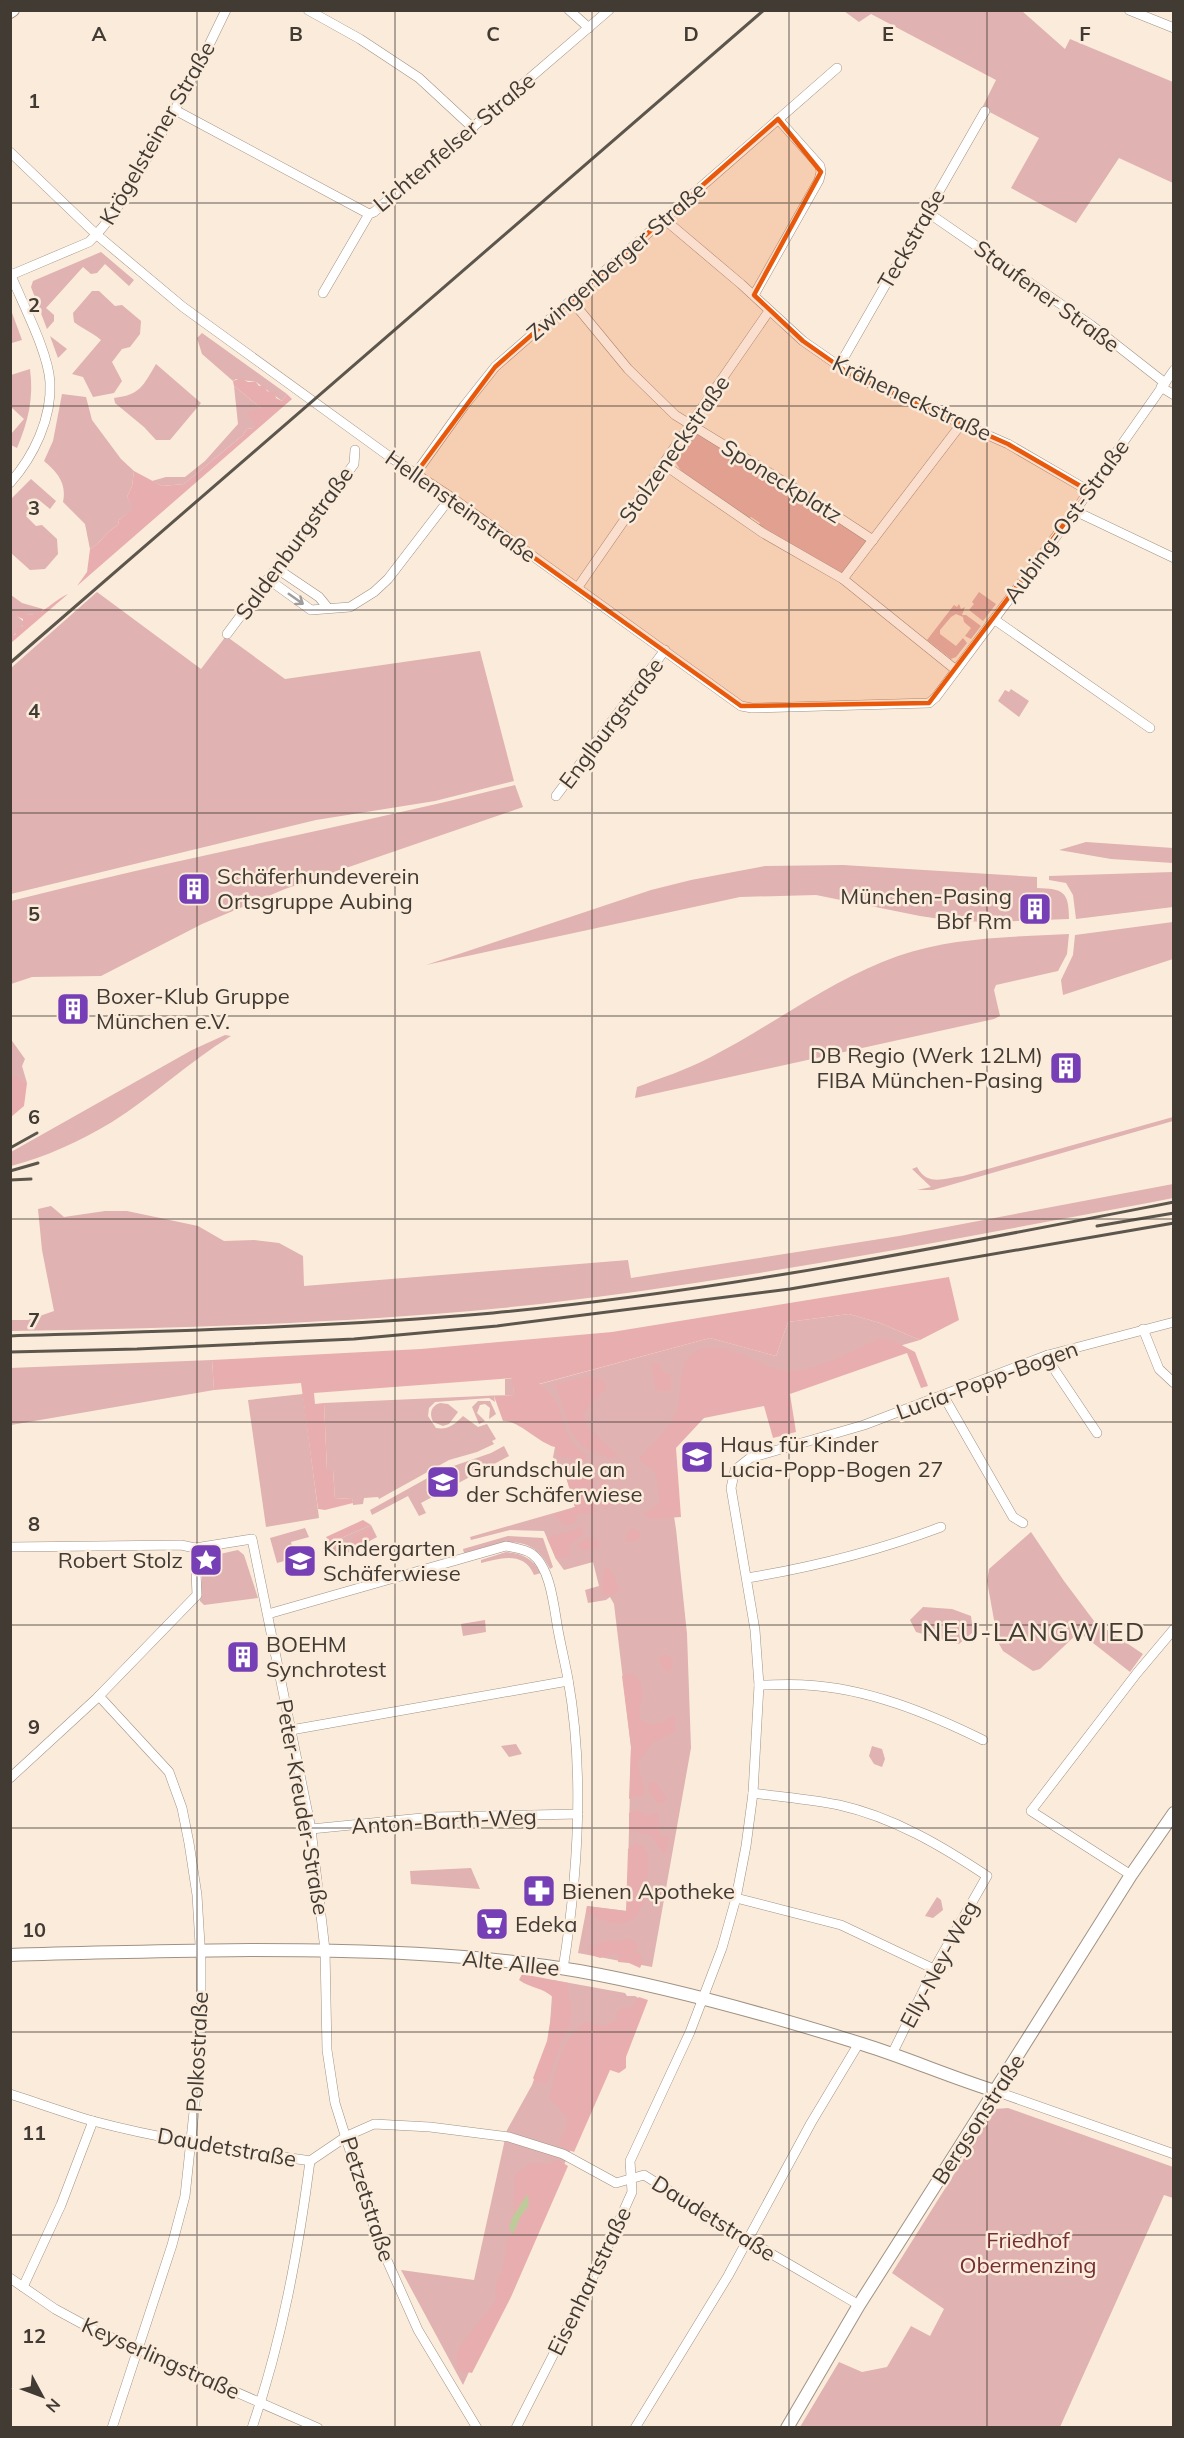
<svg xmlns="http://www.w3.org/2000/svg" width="1184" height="2438" viewBox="0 0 1184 2438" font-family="Mulish,sans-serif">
	<rect width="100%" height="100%" fill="#fbebdb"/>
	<g fill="#e0b2b2">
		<polygon points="844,11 1022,11 1065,49 1070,39 1173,82 1173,183 1119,158 1076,223 1011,188 1039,138 982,108 996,80 871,14 859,22"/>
		<polygon points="101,252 134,280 129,286 105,264 97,273 91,274 83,267 46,308 54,315 54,321 47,329 31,287 33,281"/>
		<path d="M92,291H99L115,306L122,305L141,321L140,334L130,347L122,349L112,362L122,381L114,393L93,397L83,377L72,374L101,340C92,332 84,330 74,322L73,313Z"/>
		<polygon points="11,310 22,340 12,343 11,341"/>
		<polygon points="202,333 287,394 282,401 256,382 236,379 233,381 202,354 197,338"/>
		<polygon points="50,336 67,349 58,358"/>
		<path d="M156,364L201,403L170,440H156L144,427L115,403L114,398C140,395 143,386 156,364Z"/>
		<path d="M30,369C34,398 28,422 17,448L11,445V434L24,419L11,407V375Z"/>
		<polygon points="234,386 261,408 253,428 247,429 243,435 184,484 162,486 152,481 166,477 185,477 205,461 238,424"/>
		<path d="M62,394L86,397L92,420L121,459L134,471L132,486L127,497L135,508L119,520L118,525C104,533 103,541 90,549L85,524L63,502C67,483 57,472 44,461L53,441Z"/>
		<path d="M696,431L869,542L843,575L758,526L760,523L751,517L749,519C729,506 684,483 675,461Z"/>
		<polygon points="31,479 56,501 50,509 39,500 34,500 28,506 30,512 26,516 36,526 42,525 57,539 58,554 45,569 30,570 11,553 10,500"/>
		<polygon points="97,592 201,669 226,636 285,679 480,651 514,781 435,801 316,820 11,894 11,668"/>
		<polygon points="979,592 996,604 983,621 969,610 974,604 972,602"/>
		<polygon points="11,595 22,603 43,609 39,614 16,615 25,623 13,636 11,634"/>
		<polygon points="959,604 961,609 965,607 962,615 966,615 981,626 971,639 965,636 971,628 964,622 963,617 956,614 951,617 940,630 940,634 956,646 963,638 967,643 956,657 951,659 927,640 954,605 957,607"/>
		<polygon points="1011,689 1029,701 1019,717 998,701 1005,690 1009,692"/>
		<path d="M515,785L523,807L285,889L202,924L101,976L32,977L11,984V901C178,858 348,827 515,785Z"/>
		<polygon points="1086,842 1173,848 1173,863 1111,859 1059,850"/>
		<path d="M843,865L1037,877V888C1063,889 1069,891 1069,919L994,922L954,921L920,916L816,895L740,897L426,965L651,890L691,880L765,866Z"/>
		<polygon points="1173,872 1173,907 1076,919 1073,895 1066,883 1049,880 1049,876"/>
		<polygon points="1173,922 1173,959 1063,995 1061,980 1073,955 1075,935"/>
		<path d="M1069,934L1067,954L1058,971L996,985L994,990L1000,1016L994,1019L635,1098L637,1087C661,1078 686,1070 709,1058C772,1026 830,980 898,956C952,937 1012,937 1069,934Z"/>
		<path d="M225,1035L231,1036C189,1062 153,1096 112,1122C80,1141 46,1157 11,1166V1152L192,1050Z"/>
		<polygon points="10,1038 25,1059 22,1066 27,1083 11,1076"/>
		<path d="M1173,1117V1121L933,1190H917L931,1187L912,1169L917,1167C928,1187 944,1178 963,1176Z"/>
		<path d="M1173,1184V1198L1153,1202C937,1242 720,1285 502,1308C339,1324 174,1328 11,1331V1320H28L54,1311L42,1250L38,1209L51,1206L64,1217L105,1211H127L198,1226L224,1241L254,1240L279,1243L303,1256L304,1286L628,1260L631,1278L899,1236Z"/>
		<polygon points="849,1314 880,1323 920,1340 684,1408 663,1446 676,1529 687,1634 691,1748 652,1967 578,1953 587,1906 627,1911 631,1747 614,1604 610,1597 606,1600 588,1603 585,1590 599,1586 593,1562 564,1570 556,1559 544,1531 510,1530 471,1540 470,1537 575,1507 566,1477 563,1477 553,1457 555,1447 529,1387 710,1338 776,1356 788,1322"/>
		<polygon points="212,1360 214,1390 11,1425 10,1368"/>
		<path d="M513,1378L514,1395L494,1396L495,1402L489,1398L435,1402L429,1408L428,1416L436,1428C449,1430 455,1424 463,1416L478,1427L487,1424L496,1439L492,1441L494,1444L477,1452L449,1460L379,1499L378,1497L364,1498L363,1504L353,1505L352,1498L335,1499L333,1470H327L324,1403L505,1395V1379Z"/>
		<polygon points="303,1394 319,1518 266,1527 248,1400"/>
		<polygon points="478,1401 490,1401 496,1414 489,1419 490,1408 485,1404 480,1405 477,1413 485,1421 479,1424 472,1407"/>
		<path d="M440,1403L448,1404L458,1412L449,1424L443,1426L433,1422C429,1413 431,1406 440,1403Z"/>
		<polygon points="504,1446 509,1456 421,1503 426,1513 419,1516 408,1496 372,1515 370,1510 442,1470 491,1453"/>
		<polygon points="371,1525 377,1537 338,1558 330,1543"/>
		<polygon points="305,1528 309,1537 291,1542 295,1558 277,1563 270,1538"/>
		<polygon points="1031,1532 1064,1581 1094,1621 1143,1654 1130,1672 1079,1632 1040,1669 1033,1671 1003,1651 998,1642 987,1581 989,1569"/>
		<path d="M508,1536L543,1538L553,1567L550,1569C530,1529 498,1544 464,1553L463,1549Z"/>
		<polygon points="238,1550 244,1555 258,1598 204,1605 200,1601 203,1564 206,1557"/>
		<path d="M506,1552C522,1553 532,1558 541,1573L534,1575C524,1551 501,1558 481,1563V1560Z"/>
		<polygon points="923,1607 952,1609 971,1616 973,1632 959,1644 916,1632 910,1620"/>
		<polygon points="485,1620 486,1632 463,1636 461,1624"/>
		<polygon points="516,1744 522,1754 509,1757 501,1746"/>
		<polygon points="872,1746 882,1749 885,1759 882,1767 874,1764 869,1756"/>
		<polygon points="471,1868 480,1889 411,1884 410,1871"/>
		<polygon points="937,1897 941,1900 943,1910 933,1918 925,1916"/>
		<polygon points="553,1980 625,1993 627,1996 635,1996 640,1999 463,2385 401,2270 474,2280 507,2130 532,2085 549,2039"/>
		<polygon points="1008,2108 1173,2167 1173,2198 1164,2195 1060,2427 800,2427 839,2362 862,2372 887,2367 911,2326 930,2336 944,2309 892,2273 995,2109"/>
	</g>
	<g fill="#e8aeaf">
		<path d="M241,378L248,382H256L259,386L264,385L267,391L275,393L276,398L282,401L287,394L292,399L77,586L87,572L90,549C103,541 104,533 118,525L119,520L134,508L127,497L132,486L134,471L162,486L184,484L243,435L247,429L253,428L254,422L246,413L261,408L234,386L233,381Z"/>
		<path d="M68,594L11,643V634L15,635L17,628L23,626V619L16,616L17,613L21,612C39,621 50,602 68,594Z"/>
		<polygon points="12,1075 27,1083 24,1106 11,1117"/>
		<path d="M949,1277L959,1320L920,1340L880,1323L849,1314L788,1322L776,1356L710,1338L539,1384C542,1387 547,1390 550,1394C568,1415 559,1439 587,1456L585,1461L558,1456L555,1447C537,1442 519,1420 503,1421L494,1396L514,1395L512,1378L314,1393L315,1404L324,1403L327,1470H333L335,1499L352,1498L353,1503L325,1510L318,1509L301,1383L214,1390L212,1360L421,1349L612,1332Z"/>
		<path d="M879,1338L894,1341L915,1352L928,1386L921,1388L907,1353L790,1394L796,1432L773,1438L764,1406L704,1418L676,1448L681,1517L652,1519L643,1515L660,1502L655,1472L640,1461V1457C653,1443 670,1428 677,1410C682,1394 678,1369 689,1357C713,1330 760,1367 784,1371C812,1374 854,1350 879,1338Z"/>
		<polygon points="651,1363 659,1363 664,1373 671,1375 671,1391 656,1391"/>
		<polygon points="590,1376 603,1380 607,1388 596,1397 583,1415 587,1427 618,1456 612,1459 583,1447 571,1431 555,1383"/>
		<polygon points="558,1465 575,1468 595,1479 593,1493 596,1512 578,1514 575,1522 565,1525 554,1514 575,1507 566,1477 563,1477"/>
		<path d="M624,1465L630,1467L604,1483L605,1497L611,1504L604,1510C596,1493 598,1483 609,1468Z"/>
		<polygon points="363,1520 371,1525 330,1543 326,1537"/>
		<polygon points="583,1527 583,1534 570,1544 569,1557 556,1559 547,1538"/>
		<polygon points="370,1528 375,1537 360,1545 354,1545 352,1537"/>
		<polygon points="631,1528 640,1532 640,1538 628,1543 625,1538"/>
		<polygon points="587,1538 598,1541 599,1547 583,1551 576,1545"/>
		<polygon points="604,1567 611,1570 620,1590 612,1595 602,1595"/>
		<polygon points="662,1654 668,1655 674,1661 670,1672 665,1671 659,1660"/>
		<path d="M632,1673C649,1686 640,1700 639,1719L650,1725L661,1723L675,1715V1732L652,1743L638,1763L645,1794L629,1799L631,1747L622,1676Z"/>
		<polygon points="656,1782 662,1793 667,1797 663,1803 658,1804 650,1792 648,1784"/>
		<polygon points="638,1810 649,1817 652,1814 658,1813 660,1834 670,1838 664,1856 652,1836 629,1830 629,1813"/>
		<path d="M636,1843L645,1847C651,1863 648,1872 646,1889C640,1930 619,1930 586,1913L587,1906L626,1911L628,1849Z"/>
		<path d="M626,1938L636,1942L638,1946L635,1951L640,1954L643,1961L640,1968L629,1963L618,1962V1956L615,1953L600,1958L589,1954V1950C598,1943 606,1938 617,1942Z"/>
		<path d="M522,1974L569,1983L568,1994L572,2009L570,2025L561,2043L547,2083H536L533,2078L547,2041L554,1998C542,1987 532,1989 519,1980Z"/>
		<path d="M639,1997L648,2000L626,2057V2068L619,2073L610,2070L574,2152L563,2148L559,2142L566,2129L567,2117L550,2098C555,2070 561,2039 586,2022L604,2026L618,2019L616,2013L623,2007L629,2009Z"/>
		<polygon points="558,2160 568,2166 511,2297 472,2373 458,2370 456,2355 461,2344 495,2302 496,2282 503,2268 507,2239 517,2227 526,2195 513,2216 515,2175 531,2163 547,2164"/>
	</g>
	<path fill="#beca99" d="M527,2195C532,2208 525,2208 520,2218C517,2224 516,2228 513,2234L509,2228L513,2216Z"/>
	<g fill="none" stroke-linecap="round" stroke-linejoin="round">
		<g stroke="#a09283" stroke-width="10">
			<g id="street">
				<polyline points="308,10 360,39 419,78 473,128"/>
				<polyline points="569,10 589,28"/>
				<polyline points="1129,10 1174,28"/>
				<polyline points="175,110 369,214"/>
				<polyline points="10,152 97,235 183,307 390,457 451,497 741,706 752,708 929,703 936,697 1075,511 1174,370"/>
				<polyline points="927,212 1091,325 1165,383"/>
				<polyline points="664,219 741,284 803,341 839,366 867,382 1008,444 1089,491"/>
				<path d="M10,273C22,303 48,351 50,382C52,418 34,456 10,483"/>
				<path d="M11,275L89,242C113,219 130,187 147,158C176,110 202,61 226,10"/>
				<polyline points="323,293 369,214 374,212 609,10"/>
				<polyline points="754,295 819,180 821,172 820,166 778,119"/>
				<polyline points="572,301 628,369 675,415 794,488 873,540"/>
				<polyline points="839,366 985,111"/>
				<polyline points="1161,387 1174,395"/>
				<polyline points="663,464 763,533 843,579 956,670"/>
				<polyline points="416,473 464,406 495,367 837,68"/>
				<polyline points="1075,511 1174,558"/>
				<polyline points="276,568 319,597 328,608"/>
				<polyline points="268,579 311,610 350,607 374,592 388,579 451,497"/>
				<polyline points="843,579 962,423"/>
				<polyline points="578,587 769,311"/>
				<polyline points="995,620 1150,728"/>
				<polyline points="227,634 354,464 355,450"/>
				<polyline points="556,796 665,650"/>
				<polyline points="1143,1329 1159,1369 1174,1383"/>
				<polyline points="1048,1355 1052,1366 1097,1433"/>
				<polyline points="943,1395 1013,1517 1023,1523"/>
				<polyline points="10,1547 181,1545 195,1548 252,1539 311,1829 325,1950 327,2050 335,2103 378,2240 418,2330 477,2428"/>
				<path d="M747,1578C814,1567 877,1551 941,1527"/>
				<path d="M268,1614L506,1546C514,1548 526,1549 532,1554C551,1568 554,1608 558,1630C561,1646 565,1663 568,1679C585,1774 578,1875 563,1969"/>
				<path d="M759,1685C774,1685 790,1684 805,1685C867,1688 928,1713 983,1740"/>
				<polyline points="99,1696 169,1772 182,1808 189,1843 197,1895 201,1961 201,2046 185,2196 172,2245 112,2428"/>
				<polyline points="291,1730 568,1681"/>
				<polyline points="10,1778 97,1698 197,1595 195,1548"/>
				<path d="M753,1793C781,1797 811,1799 839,1805C893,1817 942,1846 987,1876L934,1969L892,2054"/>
				<polyline points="311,1829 432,1817 578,1814"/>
				<polyline points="1131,1875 1031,1811 1137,1673 1174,1629"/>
				<polyline points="736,1898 841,1925 934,1969"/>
				<polyline points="995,2091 1174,2154"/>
				<path d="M10,2094C38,2103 66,2113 93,2121C164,2140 237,2150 310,2161L347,2136L374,2124L430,2127L509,2137L563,2154L616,2183L644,2175L746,2239L859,2305"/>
				<polyline points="10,2278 55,2309 90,2328 318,2428"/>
				<polyline points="23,2287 61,2205 93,2121"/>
				<path d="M252,2428C282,2340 298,2253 310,2161"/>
				<polyline points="516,2428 603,2257 632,2192 630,2161 690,2032 722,1948 736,1898 746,1846 753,1793 759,1685 755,1630 731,1488 735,1470 750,1458 864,1425 1048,1355 1174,1322"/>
				<polyline points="635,2428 728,2276 811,2123 859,2043"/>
			</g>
		</g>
		<g stroke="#a09283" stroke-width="14">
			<g id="secondary">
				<polyline points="10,12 13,10"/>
				<path d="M10,1955C91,1952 172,1951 252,1950C361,1950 471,1953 579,1971C674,1988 769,2015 862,2044C907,2058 950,2077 995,2091"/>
				<polyline points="787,2428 859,2305 959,2148 1131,1875 1174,1813"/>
			</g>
		</g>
		<use href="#street" stroke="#fff" stroke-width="9"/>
		<use href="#secondary" stroke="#fff" stroke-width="12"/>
		<g stroke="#5d564d" stroke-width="3">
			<polyline points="10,663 764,10"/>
			<polyline points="10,1148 37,1133"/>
			<polyline points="10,1171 38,1163"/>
			<polyline points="10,1180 31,1179"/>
			<polyline points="1097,1226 1174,1213"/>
			<path d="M10,1336C171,1331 333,1327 493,1313C722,1291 948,1246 1174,1202"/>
			<polyline points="10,1352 137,1349 354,1339 497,1326 790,1289 1174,1223"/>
		</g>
	</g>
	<defs><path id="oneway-shaft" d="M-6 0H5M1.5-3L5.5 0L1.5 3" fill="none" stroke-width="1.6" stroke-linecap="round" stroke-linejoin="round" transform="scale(1.5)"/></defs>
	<use stroke="#a09d9a" href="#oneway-shaft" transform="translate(296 599) rotate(35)"/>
	<path fill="#e8590c" fill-opacity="0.2" stroke="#e8590c" stroke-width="4.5" stroke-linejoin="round" d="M778,119L821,172L754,295L803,341L850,374L1008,444L1089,491L929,703L741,706L416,473L495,367Z"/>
	<path fill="none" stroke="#413b34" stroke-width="1.5" stroke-opacity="0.55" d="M197,10V2428M395,10V2428M592,10V2428M789,10V2428M987,10V2428M10,203H1174M10,406H1174M10,610H1174M10,813H1174M10,1016H1174M10,1219H1174M10,1422H1174M10,1625H1174M10,1828H1174M10,2032H1174M10,2235H1174"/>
	<defs>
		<g id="building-square" transform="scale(1.725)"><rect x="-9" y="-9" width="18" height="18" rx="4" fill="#763fb5" stroke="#fbebdb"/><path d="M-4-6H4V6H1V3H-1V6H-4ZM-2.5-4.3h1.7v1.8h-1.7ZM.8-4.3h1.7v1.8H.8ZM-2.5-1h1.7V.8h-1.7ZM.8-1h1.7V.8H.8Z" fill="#fff"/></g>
		<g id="school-square" transform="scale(1.725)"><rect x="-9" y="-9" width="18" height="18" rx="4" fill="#763fb5" stroke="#fbebdb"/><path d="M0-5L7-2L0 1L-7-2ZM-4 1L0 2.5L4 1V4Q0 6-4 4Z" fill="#fff"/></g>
		<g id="sight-square" transform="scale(1.725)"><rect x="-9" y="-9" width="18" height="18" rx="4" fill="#763fb5" stroke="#fbebdb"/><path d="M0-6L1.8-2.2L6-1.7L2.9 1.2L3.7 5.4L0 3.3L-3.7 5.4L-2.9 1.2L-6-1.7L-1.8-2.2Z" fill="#fff"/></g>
		<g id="pharmacy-square" transform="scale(1.725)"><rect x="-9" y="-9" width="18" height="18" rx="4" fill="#763fb5" stroke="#fbebdb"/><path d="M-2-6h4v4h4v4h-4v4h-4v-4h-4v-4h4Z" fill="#fff"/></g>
		<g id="supermarket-square" transform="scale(1.725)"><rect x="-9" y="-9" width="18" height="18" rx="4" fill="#763fb5" stroke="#fbebdb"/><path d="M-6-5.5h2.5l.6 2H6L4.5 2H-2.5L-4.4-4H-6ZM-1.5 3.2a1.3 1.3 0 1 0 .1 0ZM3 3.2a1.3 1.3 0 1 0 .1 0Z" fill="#fff"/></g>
	</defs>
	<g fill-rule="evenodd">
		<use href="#building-square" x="194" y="889"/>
		<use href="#building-square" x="1035" y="909"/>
		<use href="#building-square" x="73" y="1009"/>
		<use href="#building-square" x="1066" y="1068"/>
		<use href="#school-square" x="697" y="1457"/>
		<use href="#school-square" x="443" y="1482"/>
		<use href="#sight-square" x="206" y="1560"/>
		<use href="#school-square" x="300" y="1561"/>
		<use href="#building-square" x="243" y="1657"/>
		<use href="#pharmacy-square" x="539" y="1891"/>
		<use href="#supermarket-square" x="492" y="1924"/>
	</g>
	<g text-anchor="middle" stroke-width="5" stroke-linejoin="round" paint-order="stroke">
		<g font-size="22" fill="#413b34" stroke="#fbebdb">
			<text transform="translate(157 133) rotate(-60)" y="8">Krögelsteiner Straße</text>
			<text transform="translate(454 142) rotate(-40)" y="8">Lichtenfelser Straße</text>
			<text transform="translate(911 239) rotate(-60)" y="8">Teckstraße</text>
			<text transform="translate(616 261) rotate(-41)" y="8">Zwingenberger Straße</text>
			<text transform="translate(1047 296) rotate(36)" y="8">Staufener Straße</text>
			<text transform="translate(912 398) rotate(25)" y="8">Kräheneckstraße</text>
			<text transform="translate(674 449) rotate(-55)" y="8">Stolzeneckstraße</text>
			<text transform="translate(782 481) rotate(32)" y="8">Sponeckplatz</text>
			<text transform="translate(461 506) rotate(35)" y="8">Hellensteinstraße</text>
			<text transform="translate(1066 521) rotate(-54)" y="8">Aubing-Ost-Straße</text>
			<text transform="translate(294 543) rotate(-54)" y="8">Saldenburgstraße</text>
			<text transform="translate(611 723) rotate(-53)" y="8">Englburgstraße</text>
			<text transform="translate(987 1380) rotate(-20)" y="8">Lucia-Popp-Bogen</text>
			<text transform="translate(303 1807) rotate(80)" y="8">Peter-Kreuder-Straße</text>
			<text transform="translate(444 1821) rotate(-3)" y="8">Anton-Barth-Weg</text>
			<text transform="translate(511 1963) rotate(6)" y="8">Alte Allee</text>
			<text transform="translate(939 1964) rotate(-62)" y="8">Elly-Ney-Weg</text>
			<text transform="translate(197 2052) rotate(-87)" y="8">Polkostraße</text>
			<text transform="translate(978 2119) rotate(-57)" y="8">Bergsonstraße</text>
			<text transform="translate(227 2147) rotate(10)" y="8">Daudetstraße</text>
			<text transform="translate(368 2199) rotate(72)" y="8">Petzetstraße</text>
			<text transform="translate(714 2218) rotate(32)" y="8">Daudetstraße</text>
			<text transform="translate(589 2281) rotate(-64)" y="8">Eisenhartstraße</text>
			<text transform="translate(161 2358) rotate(24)" y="8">Keyserlingstraße</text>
		</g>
		<g font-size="22" fill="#413b34" stroke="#fbebdb" text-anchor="start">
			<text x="217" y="884">Schäferhundeverein<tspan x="217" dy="25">Ortsgruppe Aubing</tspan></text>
			<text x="1012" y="904" text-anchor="end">München-Pasing<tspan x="1012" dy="25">Bbf Rm</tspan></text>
			<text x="96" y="1004">Boxer-Klub Gruppe<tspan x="96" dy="25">München e.V.</tspan></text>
			<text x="1043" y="1063" text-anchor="end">DB Regio (Werk 12LM)<tspan x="1043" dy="25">FIBA München-Pasing</tspan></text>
			<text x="720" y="1452">Haus für Kinder<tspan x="720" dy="25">Lucia-Popp-Bogen 27</tspan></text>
			<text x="466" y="1477">Grundschule an<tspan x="466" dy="25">der Schäferwiese</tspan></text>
			<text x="323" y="1556">Kindergarten<tspan x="323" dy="25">Schäferwiese</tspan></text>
			<text x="183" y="1568" text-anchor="end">Robert Stolz</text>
			<text x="266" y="1652">BOEHM<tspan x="266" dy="25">Synchrotest</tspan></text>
			<text x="562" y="1899">Bienen Apotheke</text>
			<text x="515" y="1932">Edeka</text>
		</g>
		<g font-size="22" fill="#742e34" stroke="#fbebdb">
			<text x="1028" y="2248">Friedhof<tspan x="1028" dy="25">Obermenzing</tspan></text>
		</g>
		<g font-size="26" letter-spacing="1.5" fill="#413b34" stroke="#fbebdb">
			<text x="1034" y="1641">NEU-LANGWIED</text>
		</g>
	</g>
	<g font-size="20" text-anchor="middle" font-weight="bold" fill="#413b34" stroke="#fbebdb" stroke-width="5" stroke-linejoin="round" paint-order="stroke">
		<text x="99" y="41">A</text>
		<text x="296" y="41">B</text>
		<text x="493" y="41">C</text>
		<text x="691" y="41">D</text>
		<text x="888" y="41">E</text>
		<text x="1085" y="41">F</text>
		<text x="34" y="108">1</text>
		<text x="34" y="312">2</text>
		<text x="34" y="515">3</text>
		<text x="34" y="718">4</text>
		<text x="34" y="921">5</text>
		<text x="34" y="1124">6</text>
		<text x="34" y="1327">7</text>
		<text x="34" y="1531">8</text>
		<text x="34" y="1734">9</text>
		<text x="34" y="1937">10</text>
		<text x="34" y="2140">11</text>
		<text x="34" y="2343">12</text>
	</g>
	<rect width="1184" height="2438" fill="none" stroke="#413b34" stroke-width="24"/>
	<g transform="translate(42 2396) rotate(131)" stroke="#fbebdb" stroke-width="4.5" paint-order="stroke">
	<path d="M0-4.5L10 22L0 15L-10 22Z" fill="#413b34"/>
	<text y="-9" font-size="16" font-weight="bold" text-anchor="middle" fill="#413b34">N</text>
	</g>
</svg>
